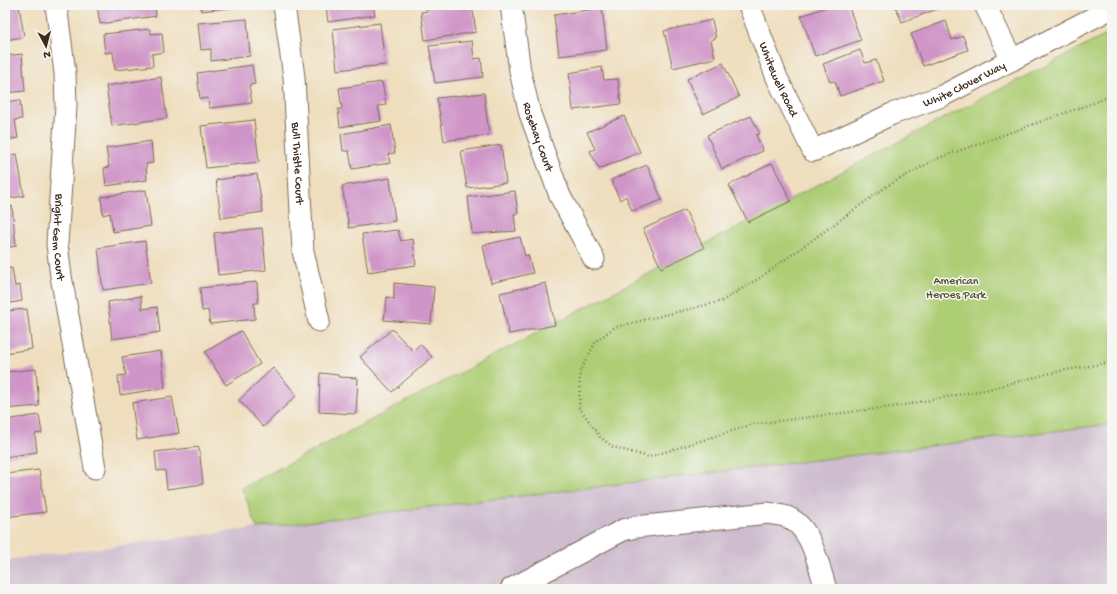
<svg xmlns="http://www.w3.org/2000/svg" width="1117" height="594" viewBox="0 0 1117 594" font-family="'Gochi Hand',sans-serif">
	<rect width="100%" height="100%" fill="#f6f6f2"/>
	<filter id="ink" filterUnits="userSpaceOnUse"><feTurbulence type="fractalNoise" baseFrequency=".025" numOctaves="2"/><feDisplacementMap in="SourceGraphic" scale="8" xChannelSelector="R" yChannelSelector="G"/><feConvolveMatrix kernelMatrix="1 2 1 2 8 2 1 2 1" color-interpolation-filters="sRGB"/></filter>
	<filter id="wash" filterUnits="userSpaceOnUse"><feTurbulence type="fractalNoise" baseFrequency=".012" numOctaves="4" result="noise"/><feDisplacementMap in="SourceGraphic" scale="16" xChannelSelector="R" yChannelSelector="G"/><feGaussianBlur stdDeviation="0.9" result="paint"/><feColorMatrix in="noise" values="0 0 0 0 0 0 0 0 0 0 0 0 0 0 0 0 0 1.4 0 .05"/><feComposite in="paint" operator="in"/></filter>
	<g filter="url(#wash)">
		<rect width="100%" height="100%" fill="#efdebd"/>
		<polygon fill="#cfbdcf" points="1112,424 1112,589 5,589 5,560 257,528"/>
		<polygon fill="#aece76" stroke="#747c4a" points="1112,32 1112,424 257,528 242,488 950,115"/>
		<g id="blocks">
			<g fill="#cf95c8">
				<polygon points="5,5 19,5 24,37 5,40"/>
				<polygon points="97,5 155,5 156,16 100,24"/>
				<polygon points="201,5 245,5 245,6 201,11"/>
				<polygon points="326,5 373,5 375,15 328,22"/>
				<polygon points="426,5 472,5 476,32 425,40 421,12 427,11"/>
				<polygon points="832,5 848,5 861,40 815,56 801,16"/>
				<polygon points="895,5 942,5 943,7 902,22"/>
				<polygon points="602,8 607,50 559,56 554,15"/>
				<polygon points="247,19 250,56 211,61 211,49 201,50 198,23"/>
				<polygon points="712,20 716,38 711,40 715,58 673,68 664,31"/>
				<polygon points="946,21 952,40 963,36 968,50 923,66 911,34"/>
				<polygon points="380,23 385,65 337,70 333,29"/>
				<polygon points="150,29 151,34 162,33 164,52 152,54 153,66 115,70 113,52 105,53 103,34"/>
				<polygon points="472,41 474,59 481,58 483,77 435,83 429,46"/>
				<polygon points="860,50 865,63 876,60 884,81 840,96 835,81 830,82 823,64"/>
				<polygon points="22,54 25,91 5,93 5,56"/>
				<polygon points="723,63 739,97 703,114 687,79"/>
				<polygon points="252,65 255,84 249,85 252,103 209,108 208,98 200,99 197,73"/>
				<polygon points="602,67 604,80 618,79 621,104 573,110 569,73"/>
				<polygon points="161,77 167,118 112,126 106,86"/>
				<polygon points="382,82 386,105 378,106 381,121 340,127 338,109 342,109 339,88"/>
				<polygon points="484,93 489,135 444,141 437,98"/>
				<polygon points="20,100 22,119 15,120 18,138 5,140 5,102"/>
				<polygon points="624,116 640,152 599,169 590,151 595,149 587,132"/>
				<polygon points="751,116 760,134 756,135 763,151 722,169 707,135"/>
				<polygon points="254,120 259,162 206,168 201,126"/>
				<polygon points="391,125 395,153 388,154 390,163 352,169 349,151 343,151 341,134"/>
				<polygon points="151,141 153,163 146,164 147,180 106,186 104,168 109,167 106,148"/>
				<polygon points="501,145 506,183 467,188 461,151"/>
				<polygon points="17,154 24,196 5,199 5,156"/>
				<polygon points="772,163 791,201 748,222 729,185"/>
				<polygon points="647,165 662,200 632,211 626,196 620,200 611,180"/>
				<polygon points="257,174 263,212 221,218 216,180"/>
				<polygon points="390,178 395,221 349,228 342,186"/>
				<polygon points="146,190 151,226 113,232 110,213 103,215 101,197"/>
				<polygon points="515,191 518,213 514,214 516,231 472,234 468,197"/>
				<polygon points="12,206 16,246 5,248 5,208"/>
				<polygon points="685,210 704,248 661,268 643,229"/>
				<polygon points="262,228 266,270 218,275 214,233"/>
				<polygon points="398,230 401,241 413,239 416,265 368,272 362,234"/>
				<polygon points="520,237 525,256 528,255 533,273 491,283 483,245"/>
				<polygon points="145,241 151,283 103,290 98,248"/>
				<polygon points="12,268 15,286 20,285 22,301 5,304 5,269"/>
				<polygon points="257,282 258,303 254,303 255,319 210,324 208,310 202,311 200,288"/>
				<polygon points="394,283 434,287 431,324 384,320 387,297 394,299"/>
				<polygon points="546,283 555,325 509,334 500,293"/>
				<polygon points="141,296 142,309 157,307 160,332 112,339 108,302"/>
				<polygon points="27,309 32,349 5,353 5,311"/>
				<polygon points="392,329 413,351 420,344 432,357 392,392 360,357"/>
				<polygon points="241,331 260,364 226,385 205,352"/>
				<polygon points="161,351 165,388 120,395 118,376 126,375 122,357"/>
				<polygon points="273,368 297,395 263,427 239,400"/>
				<polygon points="36,369 39,406 5,409 5,372"/>
				<polygon points="320,373 338,375 338,377 358,378 356,414 319,412"/>
				<polygon points="172,397 179,433 137,440 132,403"/>
				<polygon points="39,415 42,433 35,434 37,452 5,457 5,420"/>
				<polygon points="199,447 203,484 167,489 165,470 157,471 155,452"/>
				<polygon points="39,470 46,512 5,517 5,474"/>
			</g>
		</g>
	</g>
	<g filter="url(#ink)">
		<use href="#blocks" fill-opacity="0" stroke="#7a6956" stroke-width="1"/>
		<g fill="none" stroke-linecap="round" stroke-linejoin="round">
			<g stroke="#7a6956" stroke-width="23">
				<g id="minor">
					<path id="s1" d="M56,5L65,73L66,106L57,244L61,276L95,468"/>
					<path id="s2" d="M284,5L294,77L303,251L319,321"/>
					<path id="s3" d="M511,5L520,71L530,114L560,196L594,259"/>
					<path id="s4" d="M749,5L777,78L813,151L892,114L942,96L1112,8"/>
					<polyline points="985,5 1012,60"/>
					<path d="M511,589L623,530L636,527L768,513C773,514 779,515 784,516C812,524 818,565 826,589"/>
				</g>
			</g>
			<polyline stroke="#7a6956" stroke-width="2.5" stroke-dasharray="1 3" stroke-linecap="butt" points="1112,95 1093,103 936,159 887,186 761,277 722,301 615,327 596,341 580,372 579,407 600,437 613,447 649,457 754,424 899,406 989,389 1055,372 1112,362"/>
			<use href="#minor" stroke="#fff" stroke-width="21"/>
		</g>
	</g>
	<g text-anchor="middle" stroke-width="3" stroke-linejoin="round" paint-order="stroke">
		<g font-size="12" fill="#3b2a1e" stroke="#f6f6f2">
			<text dy="4" stroke="none"><textPath href="#s4" startOffset="80">Whitewell Road</textPath></text>
			<text dy="4" stroke="none"><textPath href="#s4" startOffset="325">White Clover Way</textPath></text>
			<text dy="4" stroke="none"><textPath href="#s3" startOffset="135">Rosebay Court</textPath></text>
			<text dy="4" stroke="none"><textPath href="#s2" startOffset="159">Bull Thistle Court</textPath></text>
			<text dy="4" stroke="none"><textPath href="#s1" startOffset="233">Bright Gem Court</textPath></text>
		</g>
		<g font-size="12" fill="#585334" stroke="#f6f6f2">
			<text x="956" y="284">American<tspan x="956" dy="14">Heroes Park</tspan></text>
		</g>
	</g>
	<rect width="1117" height="594" fill="none" stroke="#f6f6f2" stroke-width="20"/>
	<g transform="translate(46 46) rotate(173)" stroke="#f6f6f2" stroke-width="3" paint-order="stroke">
	<path d="M0-3L7 15L0 10L-7 15Z" fill="#3b2a1e"/>
	<text y="-6" font-size="11" font-weight="bold" text-anchor="middle" fill="#3b2a1e">N</text>
	</g>
</svg>
